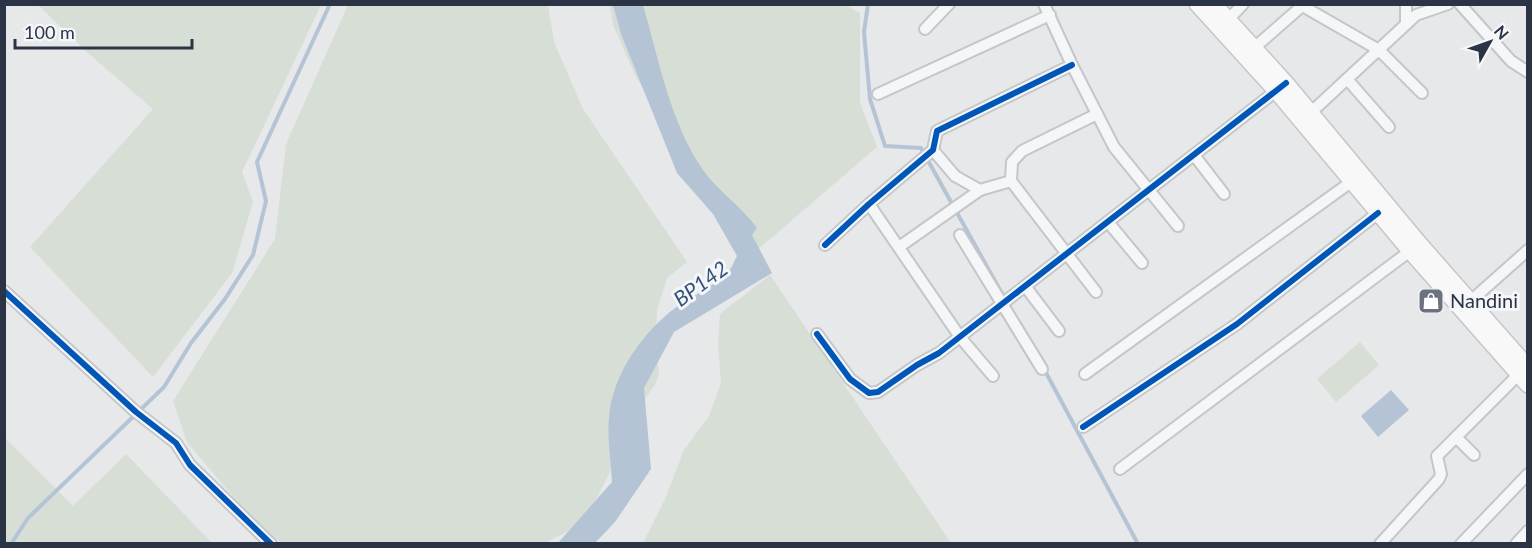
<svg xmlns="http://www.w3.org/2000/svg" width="1532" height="548" viewBox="0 0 1532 548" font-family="Lato,sans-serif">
	<rect width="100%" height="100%" fill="#e6e8ea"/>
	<g fill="#d6ded6">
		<polygon points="38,5 321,5 242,172 253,202 232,273 153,377 30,247 153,109 88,53"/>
		<polygon points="348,5 548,5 554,42 583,109 687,262 667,278 657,310 656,344 659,374 654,386 630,419 609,474 589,513 574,528 545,543 281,543 246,512 187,442 173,401 275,239 286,144"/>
		<polygon points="610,5 845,5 860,13 860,103 877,147 755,252 637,79 613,25"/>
		<polygon points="770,275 951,543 643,543 665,499 684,450 709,416 721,383 718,343 720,314"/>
		<polygon points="1360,342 1379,365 1336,402 1317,379"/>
		<polygon points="5,438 73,506 126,454 212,543 5,543"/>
	</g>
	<g fill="#b4c4d5">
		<path d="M613,5H643C659,60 670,122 703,170C719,192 741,206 757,228L752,235L772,273L674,332L644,388L651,469L615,522L595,543H558L612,482C611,461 607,439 609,418C612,374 644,330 679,305C691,298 721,281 728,272C732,268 734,261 737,256L713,214L677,173L621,34Z"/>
		<polygon points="1391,390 1409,410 1378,437 1361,416"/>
	</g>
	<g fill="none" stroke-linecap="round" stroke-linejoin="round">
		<g stroke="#b4c4d5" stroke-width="4">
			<polyline points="868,4 864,32 870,99 885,146 921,148 1005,299"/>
			<polyline points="1044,369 1138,544"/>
			<polyline points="11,544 28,518 164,387 191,343 225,299 253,255 266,201 257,162 330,4"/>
		</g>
		<g stroke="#c4c6c8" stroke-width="14">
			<g id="street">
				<polyline points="1044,4 1072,65 1114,147 1178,226"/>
				<polyline points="1299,4 1379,50 1422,93"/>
				<polyline points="1406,4 1406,24"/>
				<polyline points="1460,4 1511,61 1528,72"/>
				<polyline points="1228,20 1243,4"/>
				<polyline points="925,29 949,4"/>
				<polyline points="1254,48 1302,6"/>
				<polyline points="1347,79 1389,127"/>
				<polyline points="878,94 1050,15"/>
				<polyline points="1306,117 1416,15 1448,4"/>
				<polyline points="933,150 955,176 980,190"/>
				<polyline points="1194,155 1224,194"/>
				<polyline points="1011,181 1096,292"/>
				<polyline points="869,204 960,337 993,376"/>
				<polyline points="1108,222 1142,263"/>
				<polyline points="960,235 1042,369"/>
				<polyline points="825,245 869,204 933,150 937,131 1072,65"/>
				<polyline points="899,247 980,190 1011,181 1012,162 1022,151 1097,114"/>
				<polyline points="1025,286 1059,331"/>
				<polyline points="4,291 136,412 176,443 190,465 271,544"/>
				<polyline points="1465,306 1528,250"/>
				<polyline points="817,334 850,379 869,393 878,392 917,365 939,353 1280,88"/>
				<polyline points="1085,374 1351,182"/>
				<polyline points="1083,427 1237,324 1378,213"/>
				<polyline points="1456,437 1474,455"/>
				<polyline points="1120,469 1410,251"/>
				<polyline points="1380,544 1439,479 1441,474 1437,456 1518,375"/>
				<polyline points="1461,544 1528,474"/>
				<polyline points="1516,544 1528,531"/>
			</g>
		</g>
		<g stroke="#c4c6c8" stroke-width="18">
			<g id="secondary">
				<polyline points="1197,4 1276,91 1410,251 1528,385"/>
				<polyline points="1214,4 1286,83 1419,243 1528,367"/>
			</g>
		</g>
		<use href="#street" stroke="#f5f6f7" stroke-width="10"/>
		<use href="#secondary" stroke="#f8f8f8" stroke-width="15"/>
		<g stroke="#f4f6f9" stroke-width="10">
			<g id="cycleway">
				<polyline points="825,245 869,204 933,150 937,131 1072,65"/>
				<polyline points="4,291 136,412 176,443 190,465 271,544"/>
				<polyline points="817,334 850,379 869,393 878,392 917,365 939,353 1286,83"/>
				<polyline points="1083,427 1237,324 1378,213"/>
			</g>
		</g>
		<use href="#cycleway" stroke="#0057b8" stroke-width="6"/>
	</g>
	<defs>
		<g id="shop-square" transform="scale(1.35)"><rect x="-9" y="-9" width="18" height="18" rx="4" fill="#6c737f" stroke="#f4f6f9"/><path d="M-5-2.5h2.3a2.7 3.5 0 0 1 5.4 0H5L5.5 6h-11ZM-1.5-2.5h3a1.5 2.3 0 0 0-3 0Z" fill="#fff"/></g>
	</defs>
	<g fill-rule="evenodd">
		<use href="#shop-square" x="1431" y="301"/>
	</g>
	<g text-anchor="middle" stroke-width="6" stroke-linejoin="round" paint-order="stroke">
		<g font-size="20" fill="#2b3445" stroke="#f4f6f9" text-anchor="start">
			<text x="1450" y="308">Nandini</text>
		</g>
		<g font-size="21" font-style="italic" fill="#34527a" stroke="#f4f6f9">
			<text transform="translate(701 284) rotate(-36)" y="7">BP142</text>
		</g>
	</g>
	<rect width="1532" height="548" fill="none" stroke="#2b3445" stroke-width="12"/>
	<g transform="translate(1490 42) rotate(50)" stroke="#f4f6f9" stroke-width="4.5" paint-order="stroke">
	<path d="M0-4.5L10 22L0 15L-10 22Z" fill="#2b3445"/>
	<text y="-9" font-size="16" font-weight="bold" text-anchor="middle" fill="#2b3445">N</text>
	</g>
	<path d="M15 39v9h177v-9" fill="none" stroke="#2b3445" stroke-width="3"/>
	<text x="24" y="39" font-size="18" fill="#2b3445" stroke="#f4f6f9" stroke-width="4.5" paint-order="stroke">100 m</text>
</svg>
